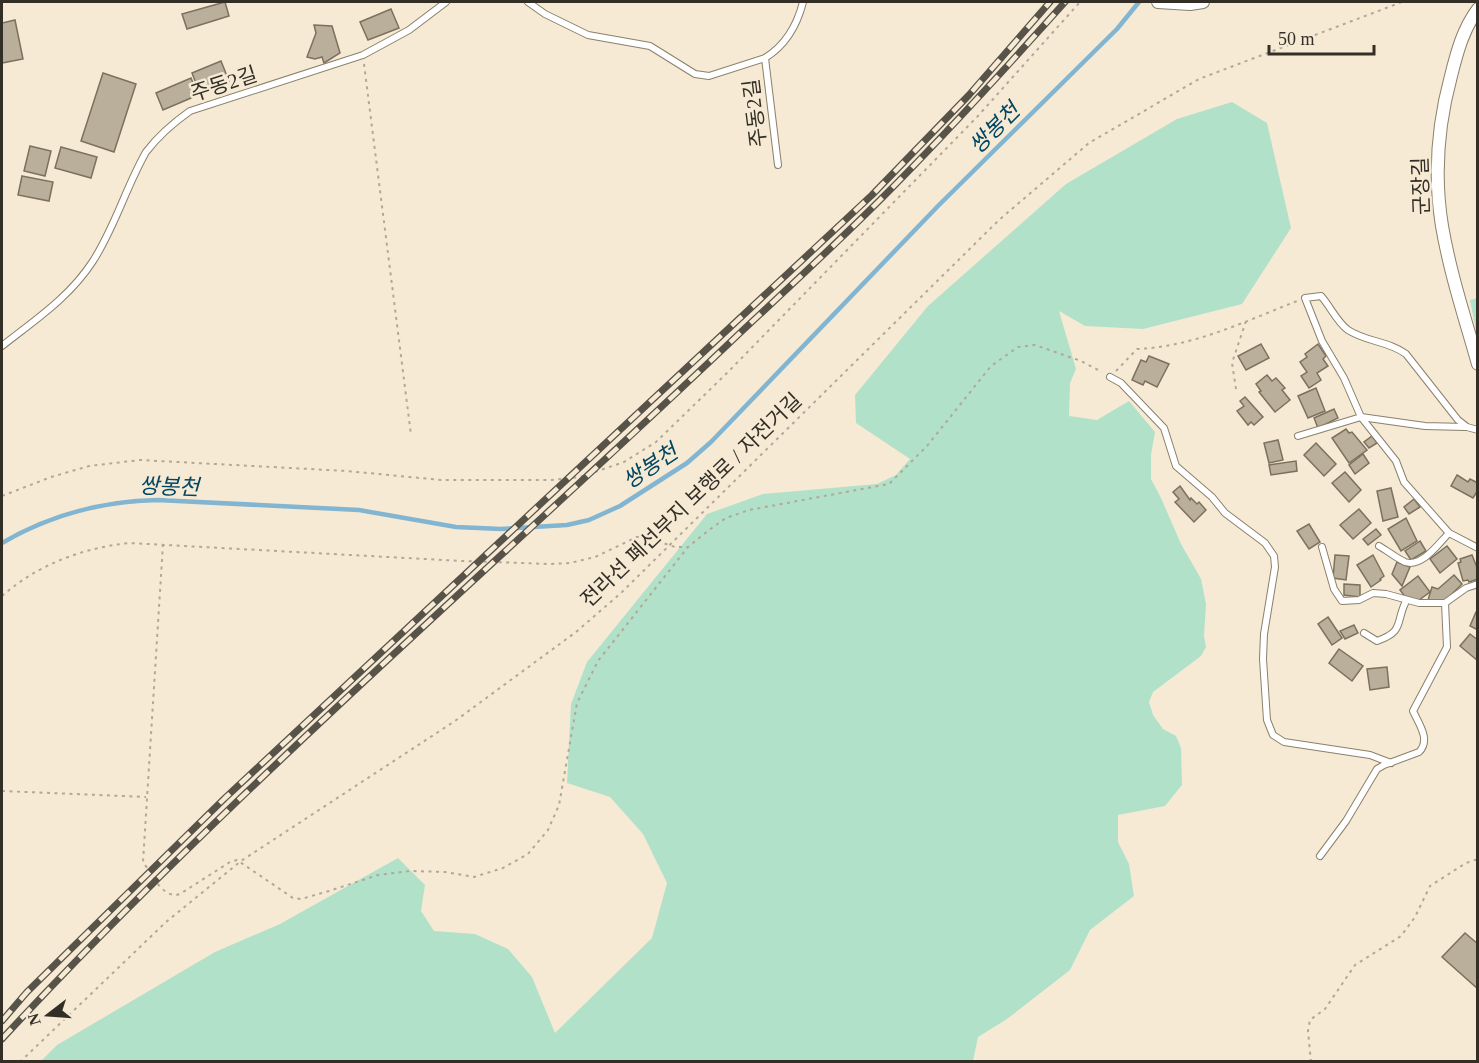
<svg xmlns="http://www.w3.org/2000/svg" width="1479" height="1063" viewBox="0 0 1479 1063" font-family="'Times New Roman','Noto Sans KR',serif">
	<rect width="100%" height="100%" fill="#f6ead4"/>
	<g fill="#b2e1c9">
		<polygon points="1232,102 1267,123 1291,228 1242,304 1143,329 1085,326 1059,311 1076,369 1070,383 1069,416 1097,420 1129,401 1155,432 1151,455 1151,479 1161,498 1181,544 1201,579 1206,604 1204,636 1206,647 1201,656 1153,692 1149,702 1153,715 1163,729 1176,736 1181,748 1182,785 1165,806 1118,815 1118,842 1129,864 1134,896 1090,930 1070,970 1007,1019 978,1037 973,1061 41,1061 57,1045 215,952 280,924 398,858 425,885 421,911 434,931 475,934 508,949 532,977 555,1033 652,938 667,883 643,834 610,797 567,783 571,704 587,662 707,514 763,494 877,484 896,475 910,459 856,423 855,395 928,306 1066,184 1177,119"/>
		<polygon points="1477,298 1478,298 1477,336 1470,300"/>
	</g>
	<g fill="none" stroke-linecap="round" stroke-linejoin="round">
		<path stroke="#82b5d1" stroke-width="4.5" d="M2,543C50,515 103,501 158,500L359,510L456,527L501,529L567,525L589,520L620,506L687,463L711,442L938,206L1117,29L1139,2"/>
	</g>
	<g fill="#baaf9a" stroke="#7b715d" stroke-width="1.5">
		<polygon points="225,2 229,16 187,29 182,14"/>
		<polygon points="391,9 399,28 368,40 360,22"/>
		<polygon points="15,20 23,59 2,63 2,23"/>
		<polygon points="314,25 332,26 340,53 324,63 322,57 315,59 307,57 316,33"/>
		<polygon points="221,61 229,81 200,94 192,73"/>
		<polygon points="103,73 136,84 114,152 81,141"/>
		<polygon points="191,78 198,95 163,110 156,93"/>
		<polygon points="30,146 51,151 45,176 24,171"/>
		<polygon points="61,147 97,157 91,178 55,168"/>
		<polygon points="22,176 53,182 49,201 18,195"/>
		<polygon points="1261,344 1269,358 1246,370 1238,356"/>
		<polygon points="1318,344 1326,356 1323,359 1328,366 1317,373 1321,380 1309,388 1301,376 1307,372 1300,362 1307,357 1305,354"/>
		<polygon points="1149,356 1169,364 1157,387 1145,381 1143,385 1132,380 1141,360 1146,362"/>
		<polygon points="1267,375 1272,381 1276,378 1285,388 1282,390 1290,400 1275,412 1259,392 1261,391 1256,384"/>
		<polygon points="1316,388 1325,411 1308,418 1298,396"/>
		<polygon points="1245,397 1263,417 1254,425 1251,422 1248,425 1237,411 1244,406 1240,401"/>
		<polygon points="1334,409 1338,418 1318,428 1314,418"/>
		<polygon points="1346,429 1349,433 1352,432 1367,450 1349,463 1332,438"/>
		<polygon points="1372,436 1377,443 1369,448 1364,442"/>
		<polygon points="1278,440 1283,460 1269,463 1264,443"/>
		<polygon points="1316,443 1336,464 1324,476 1304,455"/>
		<polygon points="1363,454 1369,463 1355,474 1349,465"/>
		<polygon points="1296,461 1297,471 1271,475 1269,465"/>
		<polygon points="1345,472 1361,490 1349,502 1332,483"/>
		<polygon points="1457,475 1468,482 1470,479 1478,483 1478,490 1473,498 1451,486"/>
		<polygon points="1180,486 1190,500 1191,498 1197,504 1199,502 1206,510 1194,522 1175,502 1179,499 1173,492"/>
		<polygon points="1391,488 1398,517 1383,521 1377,491"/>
		<polygon points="1414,499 1420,507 1409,514 1404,507"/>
		<polygon points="1359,509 1371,523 1353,539 1340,525"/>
		<polygon points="1406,518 1417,541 1401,551 1388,529"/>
		<polygon points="1309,524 1320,542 1309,549 1297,531"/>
		<polygon points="1376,529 1381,535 1368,545 1363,539"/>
		<polygon points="1420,541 1426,551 1411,560 1405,551"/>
		<polygon points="1447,546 1457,559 1440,573 1430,559"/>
		<polygon points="1335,555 1349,556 1346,580 1333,578"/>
		<polygon points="1373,555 1384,576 1380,579 1381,580 1371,587 1357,565"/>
		<polygon points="1472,555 1478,570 1478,579 1469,582 1468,580 1463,581 1458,563 1461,562 1460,559"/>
		<polygon points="1397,562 1410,567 1402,586 1392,574"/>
		<polygon points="1454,575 1462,584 1446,600 1428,600 1432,587 1438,589"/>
		<polygon points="1418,576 1430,592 1419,600 1406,598 1400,590"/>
		<polygon points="1344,584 1360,585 1360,597 1344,595"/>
		<polygon points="1476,612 1478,612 1478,630 1470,626"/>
		<polygon points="1328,617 1342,638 1332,645 1318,624"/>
		<polygon points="1354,625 1358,633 1345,639 1340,631"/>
		<polygon points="1470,634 1478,640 1478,661 1460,646"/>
		<polygon points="1339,649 1363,666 1352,681 1329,663"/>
		<polygon points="1387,667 1389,687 1370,690 1367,669"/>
		<polygon points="1465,933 1478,944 1478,989 1442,957"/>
	</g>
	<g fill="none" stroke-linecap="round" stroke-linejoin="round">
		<g stroke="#8b806c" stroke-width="8">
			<g id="lane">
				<polyline points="528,2 545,14 588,35 650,46 695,74 709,76 765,58"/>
				<path d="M778,165L765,58C786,45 797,26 803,2"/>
				<path d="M2,346C35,320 70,297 93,261C115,227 126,187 146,152C159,135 173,123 190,111L363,55L409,30L446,2"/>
				<polyline points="1110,377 1121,383 1164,428 1176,466 1212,497 1225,513 1265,543 1274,556 1275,567 1264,634 1263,659 1267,720 1273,735 1284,742 1370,755 1391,763"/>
				<path d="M1478,430L1467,427L1458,420L1406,354C1389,341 1366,342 1348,330C1336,321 1331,307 1321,296L1305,298L1322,341L1344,378L1361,417L1396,461L1404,482L1449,533L1478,548"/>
				<polyline points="1298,436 1361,417 1425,426 1465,427"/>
				<path d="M1379,546C1388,551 1396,558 1405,562C1422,568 1439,543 1449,533"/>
				<polyline points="1322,547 1334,589 1342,601 1359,600 1373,593 1386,594 1419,603 1445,603 1466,588 1478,584"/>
				<path d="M1364,633L1377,641C1405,631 1395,623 1406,601"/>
				<path d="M1320,856L1346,821L1377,769L1384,765L1419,752C1431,740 1419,724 1413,711L1447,647L1445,603"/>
			</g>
		</g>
		<g stroke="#8b806c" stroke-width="14">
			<g id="street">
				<polyline points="1158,2 1190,4 1203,2"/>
				<path d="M1478,9C1463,29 1457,52 1451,76C1438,124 1434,177 1442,226C1450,273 1465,318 1478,364"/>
			</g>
		</g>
		<g stroke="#b1a897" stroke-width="2" stroke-dasharray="3 4.5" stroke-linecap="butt">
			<polyline points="364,64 411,435"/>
			<path d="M1116,371L1137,349C1193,347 1246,321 1297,301"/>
			<polyline points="1236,389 1232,363 1246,321"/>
			<polyline points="2,496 51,477 89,466 140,460 347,471 441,480 552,480 580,477 624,462 656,442 728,372 977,117 1080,2"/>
			<path d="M163,544L143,862C152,874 163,900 180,894L230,862L237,860L293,898L301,899L329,891L378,875L410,871L445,872L474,877L503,868L528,854L548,830L559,805L577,703L598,661L688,547L709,530L726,518L749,510L889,484L927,446L991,366L1018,347L1035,345L1081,361L1102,372"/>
			<path d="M2,596C37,565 82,548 129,543L462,561L550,564L570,563L595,557L637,537L642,536L675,547H688"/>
			<polyline points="2,791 146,797"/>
			<polyline points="20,1062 166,922 241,861 455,721 576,632 621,593 999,220 1089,143 1199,79 1402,2"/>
			<polyline points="1311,1062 1308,1031 1310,1020 1325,1009 1355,965 1401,936 1415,917 1430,886 1466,863 1478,859"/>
		</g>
		<use href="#lane" stroke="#fff" stroke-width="6"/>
		<use href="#street" stroke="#fff" stroke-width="12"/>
		<g stroke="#585348" stroke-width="7">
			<g id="rail">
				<polyline points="2,1021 27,992 225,798 872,195 969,95 1050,2"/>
				<path d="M2,1039C234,789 494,567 741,332C788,288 836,244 882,198C945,135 1005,69 1065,2"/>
			</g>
		</g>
		<use href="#rail" stroke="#f6ead4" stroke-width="4.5" stroke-dasharray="14" stroke-linecap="butt"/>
	</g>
	<g text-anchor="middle" stroke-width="5" stroke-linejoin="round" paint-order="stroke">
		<g font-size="21" fill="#332f27" stroke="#f6ead4">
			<text transform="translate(224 84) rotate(-18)" y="7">주동2길</text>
			<text transform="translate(755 113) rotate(-97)" y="7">주동2길</text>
			<text transform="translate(1421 186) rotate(-92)" y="7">군장길</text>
			<text transform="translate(691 500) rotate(-44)" y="7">전라선 폐선부지 보행로 / 자전거길</text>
		</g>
		<g font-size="22" font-style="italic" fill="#004663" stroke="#f6ead4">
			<text transform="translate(994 128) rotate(-45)" y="8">쌍봉천</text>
			<text transform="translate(650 466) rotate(-34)" y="8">쌍봉천</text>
			<text transform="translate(169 486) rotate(2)" y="8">쌍봉천</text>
		</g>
	</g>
	<rect width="1479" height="1063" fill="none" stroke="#332f27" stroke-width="6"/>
	<g transform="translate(48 1015) rotate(253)" stroke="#f6ead4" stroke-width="4.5" paint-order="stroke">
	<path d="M0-4.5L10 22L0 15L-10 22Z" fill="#332f27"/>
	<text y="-9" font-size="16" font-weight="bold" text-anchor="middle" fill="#332f27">N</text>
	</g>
	<path d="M1269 45v9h105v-9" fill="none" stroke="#332f27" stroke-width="3"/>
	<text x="1278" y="45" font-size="18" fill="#332f27" stroke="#f6ead4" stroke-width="4.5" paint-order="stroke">50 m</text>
</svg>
